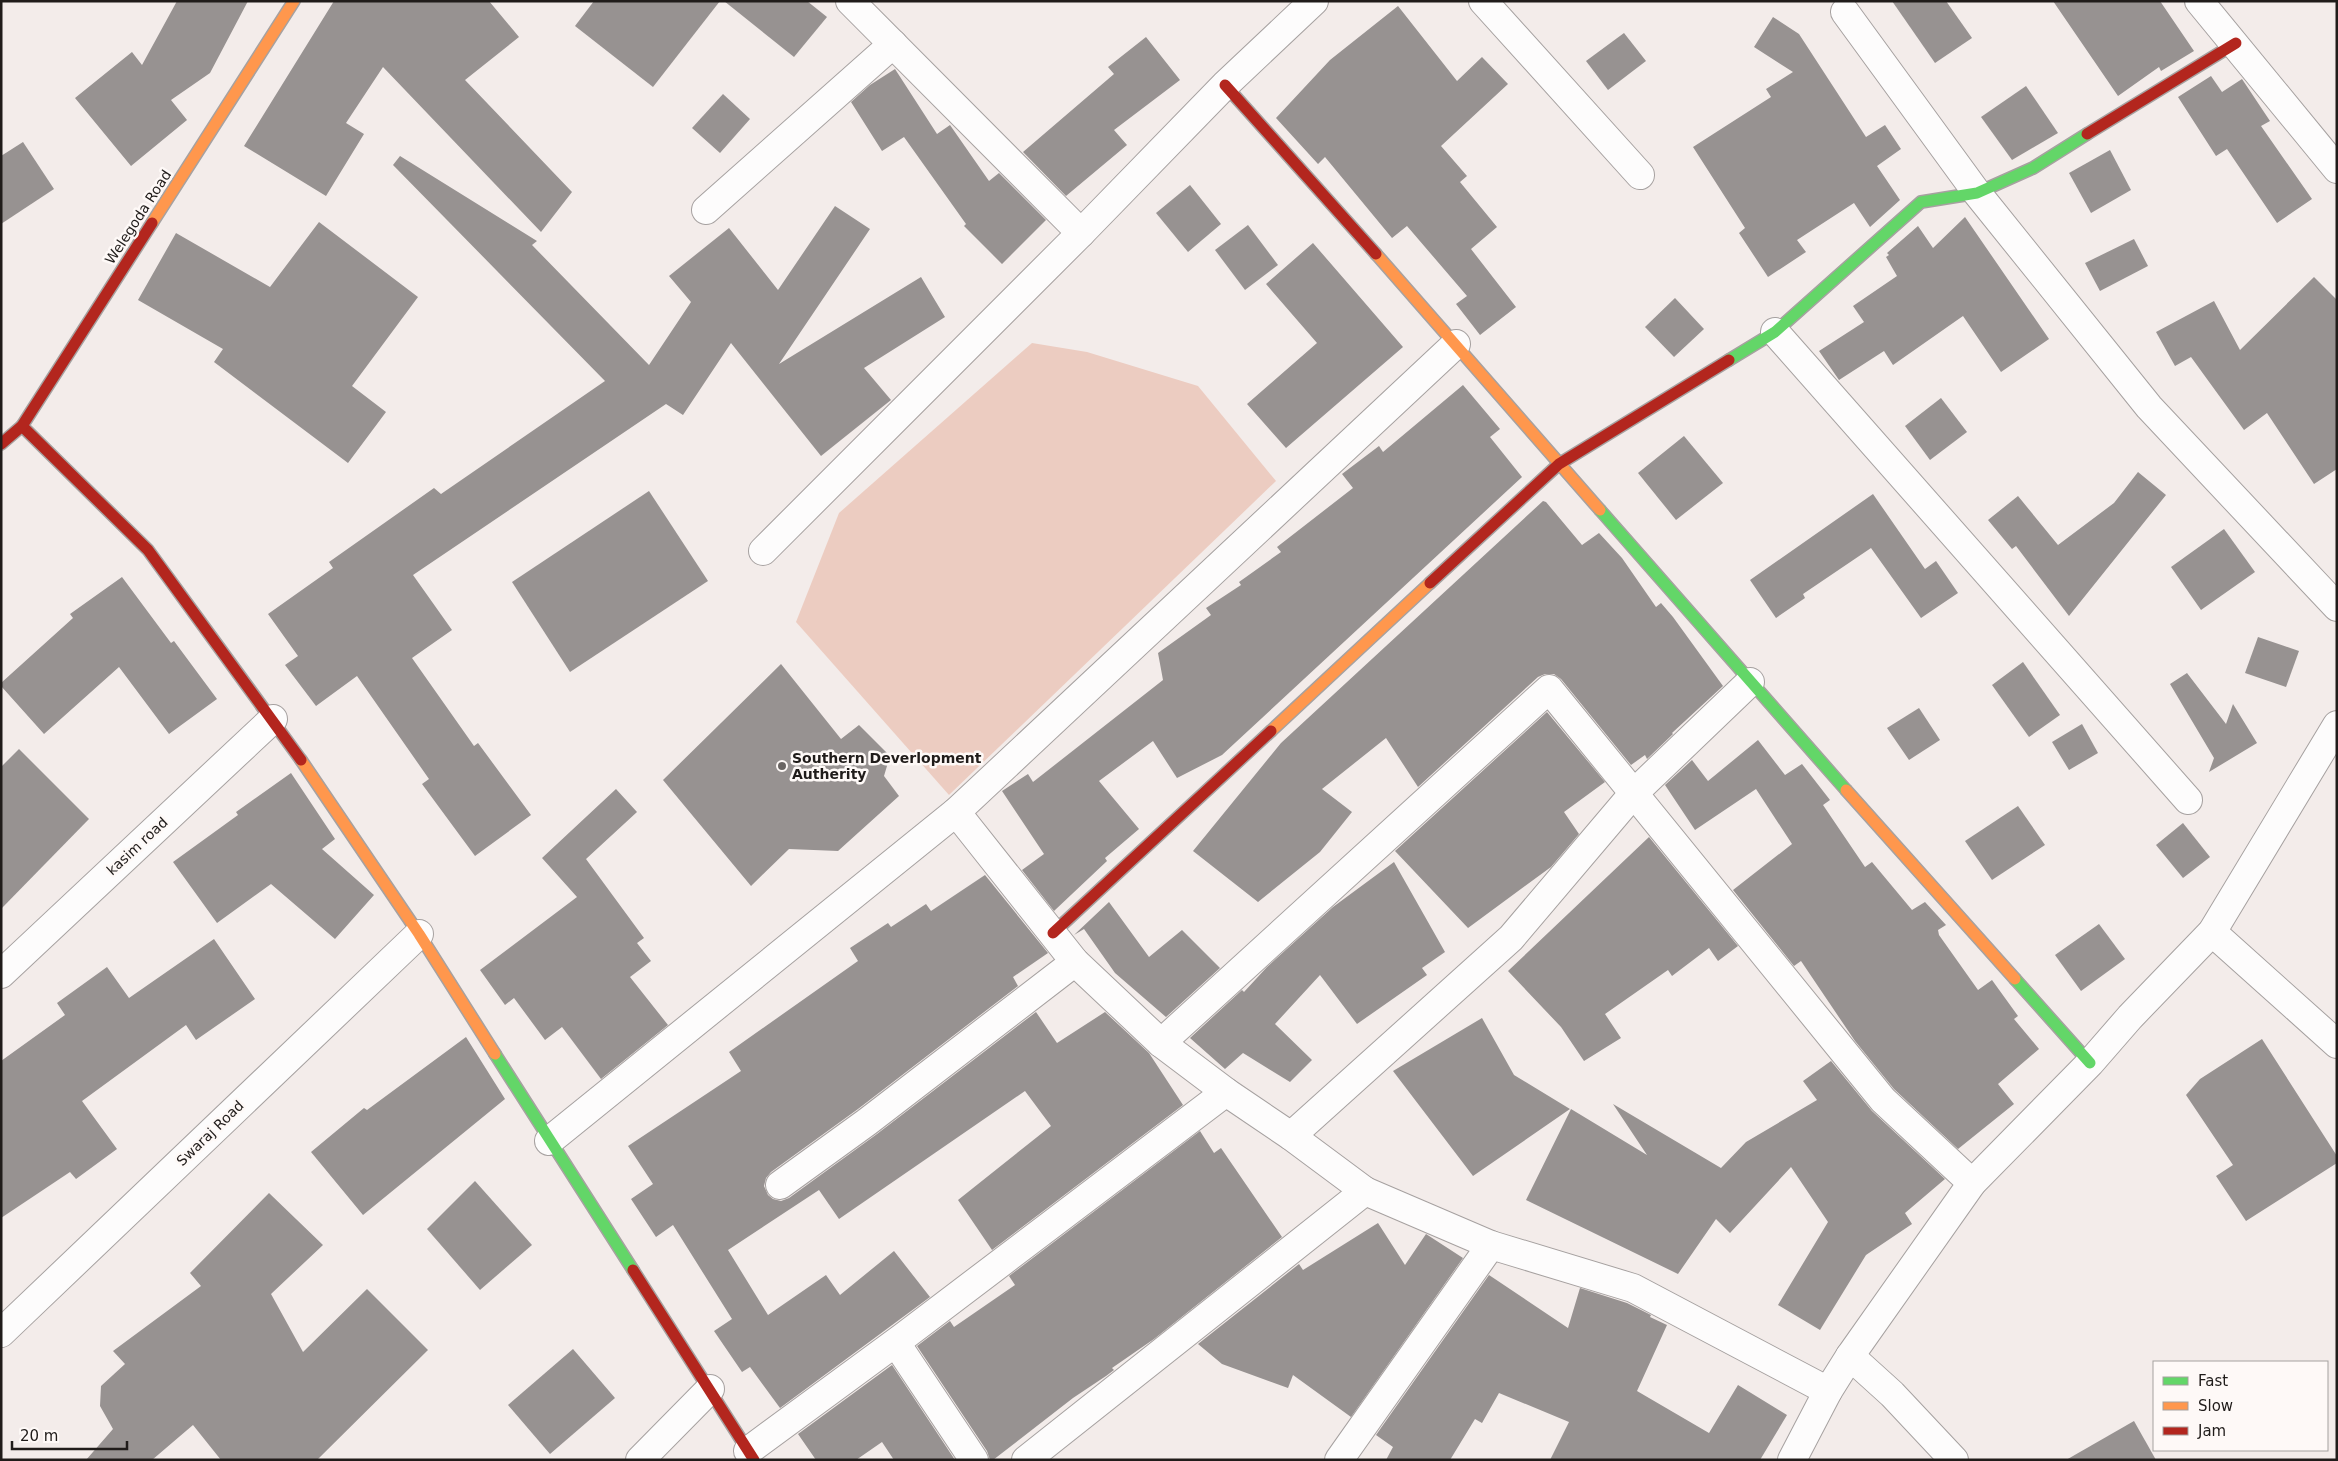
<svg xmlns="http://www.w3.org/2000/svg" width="2338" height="1461" viewBox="0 0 2338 1461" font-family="'DejaVu Sans',sans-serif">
	<rect width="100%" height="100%" fill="#f3ecea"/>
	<polygon fill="#ecccc1" points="1032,343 1087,352 1198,386 1276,481 949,795 796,622 839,513"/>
	<g fill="#979291">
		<polygon points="177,1 248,1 210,73 171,100 187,120 131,166 75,98 132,52 142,65"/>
		<polygon points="334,1 489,1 519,37 465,80 572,192 541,232 383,67 346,123 364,134 326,196 244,146"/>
		<polygon points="594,1 720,1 653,87 575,26"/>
		<polygon points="724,1 807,1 827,17 794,57"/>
		<polygon points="1892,1 1946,1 1972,38 1935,63"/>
		<polygon points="2053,1 2160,1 2194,51 2161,71 2159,67 2118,96"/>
		<polygon points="1398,6 1457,81 1482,57 1508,84 1441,146 1467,176 1460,182 1497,227 1471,249 1516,307 1480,335 1456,304 1467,296 1407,226 1392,238 1325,157 1318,164 1276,118 1330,60"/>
		<polygon points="1773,17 1799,34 1866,137 1885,125 1901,149 1877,166 1900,200 1870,227 1854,203 1797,240 1806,252 1768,277 1739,233 1745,228 1693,147 1771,97 1766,89 1793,72 1754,47"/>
		<polygon points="1624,33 1646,61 1608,90 1586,61"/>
		<polygon points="1146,37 1180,80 1114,130 1127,145 1066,196 1023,152 1114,74 1108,67"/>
		<polygon points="895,69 937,134 950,125 989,181 999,173 1046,220 1002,264 964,226 966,224 904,137 882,151 851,102 870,85"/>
		<polygon points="2211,76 2222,92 2242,79 2270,121 2261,126 2312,199 2277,223 2227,149 2216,156 2178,97"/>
		<polygon points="2026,86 2058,133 2012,160 1981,117"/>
		<polygon points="723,94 750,119 720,153 692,128"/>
		<polygon points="23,142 54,189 1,224 1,156"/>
		<polygon points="2110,150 2131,190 2091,213 2069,173"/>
		<polygon points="400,156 537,241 532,245 649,365 691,302 669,276 729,228 778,290 835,206 870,229 779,364 921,277 945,317 864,368 891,400 821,456 731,343 683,415 666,404 413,575 452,630 412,658 474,746 478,743 531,815 475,856 422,784 429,779 357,676 316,706 285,665 298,656 268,614 333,568 329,562 434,488 441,494 605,381 393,165"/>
		<polygon points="1190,185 1221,224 1188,252 1156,213"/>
		<polygon points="1965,217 2049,339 2001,372 1963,316 1893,365 1884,351 1839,380 1819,351 1864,322 1853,306 1897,276 1886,257 1889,255 1887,253 1918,226 1933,248"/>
		<polygon points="319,222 418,297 352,386 386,412 348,463 214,362 223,349 138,300 176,233 270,287"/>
		<polygon points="1248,225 1278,265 1245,290 1215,250"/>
		<polygon points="2134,239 2148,266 2100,291 2085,263"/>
		<polygon points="1313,243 1403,347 1286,448 1247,404 1317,343 1266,284"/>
		<polygon points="2314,277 2337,300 2337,469 2314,484 2267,413 2244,430 2191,357 2175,366 2156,332 2214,301 2240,350"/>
		<polygon points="1675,298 1704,329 1674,357 1645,327"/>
		<polygon points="1463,385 1500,429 1490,437 1522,477 1222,755 1177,778 1153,741 1099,781 1139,829 1105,858 1107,861 1054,911 1022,870 1044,854 1002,791 1028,774 1033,782 1163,680 1158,653 1211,615 1206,608 1241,585 1239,582 1281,552 1277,547 1353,488 1342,474 1379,446 1383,452"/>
		<polygon points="1941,398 1967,432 1930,460 1905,426"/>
		<polygon points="1684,436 1723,483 1676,520 1638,473"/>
		<polygon points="2138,472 2166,495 2069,616 2016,546 2012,549 1988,520 2018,496 2058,545 2114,503"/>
		<polygon points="649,491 708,581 570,672 512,582"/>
		<polygon points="1873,494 1925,569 1936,561 1958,593 1921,618 1871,548 1803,594 1805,598 1776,618 1750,580"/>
		<polygon points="1543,501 1546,502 1582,545 1599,533 1622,558 1656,607 1661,603 1673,617 1723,686 1672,733 1673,734 1647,759 1645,755 1631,765 1561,679 1554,674 1545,674 1538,677 1418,787 1386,738 1322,789 1352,812 1320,852 1258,902 1193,851 1281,743"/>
		<polygon points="2224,529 2255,572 2201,610 2171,567"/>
		<polygon points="122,577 171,643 174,641 217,699 169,734 119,667 44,734 1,686 1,683 73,618 70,614"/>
		<polygon points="2258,637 2299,651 2286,687 2245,673"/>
		<polygon points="2023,662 2060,715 2029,737 1992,685"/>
		<polygon points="781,664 841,739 859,725 890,756 884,776 899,796 838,851 789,849 751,886 663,780"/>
		<polygon points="2187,673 2226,724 2233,704 2257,743 2209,772 2214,758 2170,684"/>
		<polygon points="1919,708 1940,740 1909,760 1887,728"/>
		<polygon points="1547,712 1605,782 1564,812 1579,834 1551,867 1468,928 1395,851"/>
		<polygon points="2082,724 2098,753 2069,770 2052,742"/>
		<polygon points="1758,740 1785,775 1802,764 1830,800 1823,805 1865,867 1872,862 1912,910 1925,902 1946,925 1938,930 1939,935 1978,990 1992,980 2018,1016 2014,1019 2039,1049 1998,1084 2014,1104 1958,1149 1894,1089 1855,1041 1801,961 1794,966 1733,890 1792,844 1756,789 1695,830 1665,785 1692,760 1708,781"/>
		<polygon points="19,749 89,819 1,909 1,767"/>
		<polygon points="291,773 335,839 322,849 374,895 335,939 271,884 217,923 173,862 238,815 236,812"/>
		<polygon points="616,789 637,812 586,859 644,938 637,943 651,961 630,977 668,1025 601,1079 562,1027 545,1040 514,998 505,1005 480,970 577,897 542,858"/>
		<polygon points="2018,806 2045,845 1992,880 1965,841"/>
		<polygon points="2183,823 2210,857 2183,878 2156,845"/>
		<polygon points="1649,837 1738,946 1718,961 1709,948 1672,976 1668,970 1605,1014 1621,1038 1584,1061 1561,1027 1508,971"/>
		<polygon points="1394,862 1445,952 1422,968 1427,975 1357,1024 1320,975 1275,1024 1312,1060 1290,1082 1243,1053 1225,1069 1190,1038 1242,990 1244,992 1267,967 1333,907"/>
		<polygon points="985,875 1048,953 1013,977 1018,986 858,1109 771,1172 766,1178 764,1186 768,1195 773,1199 781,1201 789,1198 877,1134 1036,1012 1057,1043 1105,1012 1149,1053 1183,1105 992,1250 958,1200 1051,1126 1025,1091 839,1219 819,1190 728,1250 768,1315 826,1275 840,1295 894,1251 930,1297 780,1408 750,1367 742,1372 714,1331 732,1319 673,1225 656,1237 631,1199 653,1184 628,1146 741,1071 729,1052 858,961 850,948 888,923 891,927 926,904 931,911"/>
		<polygon points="1109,902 1149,957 1182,930 1220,968 1166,1017 1115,973 1084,929 1074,935"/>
		<polygon points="2099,924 2125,959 2081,991 2055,955"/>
		<polygon points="214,939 255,999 196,1040 186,1025 82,1101 117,1149 76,1179 70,1172 1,1218 1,1061 65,1015 57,1003 107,967 129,998"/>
		<polygon points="1482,1018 1514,1075 1570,1109 1473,1176 1393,1071"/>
		<polygon points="466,1037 505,1099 363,1215 311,1152 364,1108 367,1110"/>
		<polygon points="2262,1039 2337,1156 2337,1163 2246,1221 2216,1176 2233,1165 2186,1095 2200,1079"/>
		<polygon points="1831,1061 1872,1111 1945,1179 1905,1213 1912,1224 1866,1255 1820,1330 1778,1305 1828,1222 1791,1167 1730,1233 1716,1219 1678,1274 1526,1200 1571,1109 1647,1155 1613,1104 1721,1168 1746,1142 1817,1100 1803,1081"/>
		<polygon points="1200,1131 1214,1153 1221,1148 1282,1237 1154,1339 1112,1368 1114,1370 1106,1376 1073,1398 993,1460 990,1460 987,1451 917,1346 950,1321 954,1327 1015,1285 1009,1276"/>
		<polygon points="475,1181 532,1245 480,1290 427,1229"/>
		<polygon points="269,1193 323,1245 271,1294 303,1352 367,1289 428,1350 317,1460 221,1460 193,1425 152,1460 86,1460 113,1429 100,1406 101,1386 125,1364 113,1351 201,1286 190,1273"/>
		<polygon points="1378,1223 1405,1265 1426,1234 1463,1258 1351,1417 1293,1375 1288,1388 1222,1364 1198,1344 1299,1264 1303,1270"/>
		<polygon points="1489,1275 1568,1328 1580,1288 1627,1303 1651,1315 1650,1317 1667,1325 1637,1391 1709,1433 1738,1385 1787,1415 1760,1460 1550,1460 1569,1422 1499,1393 1482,1423 1475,1419 1450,1460 1386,1460 1393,1447 1376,1435"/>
		<polygon points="573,1349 615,1398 550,1454 508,1405"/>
		<polygon points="892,1365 955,1460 894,1460 882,1442 856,1460 816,1460 798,1434"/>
		<polygon points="2134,1421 2156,1460 2066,1460"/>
	</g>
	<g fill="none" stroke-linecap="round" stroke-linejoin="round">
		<g stroke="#a6a1a0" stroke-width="30">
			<g id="street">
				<polyline points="850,1 1081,233"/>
				<polyline points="1483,1 1640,175"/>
				<polyline points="2199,1 2337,169"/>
				<polyline points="1845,12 1977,193 2149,407 2337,607"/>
				<polyline points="706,210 893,44"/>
				<polyline points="1775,332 2188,800"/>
				<polyline points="763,551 1081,233 1225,85 1314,1"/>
				<polyline points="956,812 1075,962 1161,1043 1226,1092 1291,1136 1365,1191 1491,1245 1633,1288 1828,1391"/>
				<polyline points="2212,932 2337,1044"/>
				<polyline points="1,974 273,719"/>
				<polyline points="1161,1043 1549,689 1883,1100 1972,1183"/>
				<polyline points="1291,1136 1511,938 1633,794 1750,682"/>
				<polyline points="549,1141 956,812 1456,344"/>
				<polyline points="780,1185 867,1122 1075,962"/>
				<polyline points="1,1333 419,934"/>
				<polyline points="896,1343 974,1460"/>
				<polyline points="1850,1356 1892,1394 1954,1460"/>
				<polyline points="748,1451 903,1337 1226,1092"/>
				<polyline points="640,1460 710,1389"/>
				<polyline points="1026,1460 1365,1191"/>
				<polyline points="1339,1460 1491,1245"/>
				<polyline points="1792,1460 1828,1391 1850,1356 1972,1183 2090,1063 2130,1017 2212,932 2337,725"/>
			</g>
		</g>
		<g stroke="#a6a1a0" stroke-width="14">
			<g id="fast">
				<polyline points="1729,360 1775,332 1921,202 1977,193 2033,168 2087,134"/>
				<polyline points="1600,510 1846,790"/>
				<polyline points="2015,979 2090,1063"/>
				<polyline points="495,1054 633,1270"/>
			</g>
		</g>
		<g stroke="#a6a1a0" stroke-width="14">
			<g id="slow">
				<polyline points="152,223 294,1"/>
				<polyline points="1376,254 1600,510"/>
				<polyline points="1271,731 1430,583"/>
				<polyline points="301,760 419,934 495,1054"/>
				<polyline points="1846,790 2015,979"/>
			</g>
		</g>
		<g stroke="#a6a1a0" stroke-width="14">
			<g id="jam">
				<polyline points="1225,85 1376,254"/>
				<polyline points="2087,134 2236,43"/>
				<polyline points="22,426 148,550 301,760"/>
				<polyline points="1,444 22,426 152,223"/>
				<polyline points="1430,583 1559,464 1729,360"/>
				<polyline points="1053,933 1271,731"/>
				<polyline points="633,1270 754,1460"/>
			</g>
		</g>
		<use href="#street" stroke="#fdfcfc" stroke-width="28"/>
		<use href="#fast" stroke="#63d668" stroke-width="11"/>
		<use href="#slow" stroke="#ff974d" stroke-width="11"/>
		<use href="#jam" stroke="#b3261e" stroke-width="11"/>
	</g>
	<circle fill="#6a6563" stroke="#fef9f7" stroke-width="2" cx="782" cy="766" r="5"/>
	<g text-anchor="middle" stroke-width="5" stroke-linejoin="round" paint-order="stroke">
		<g font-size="14" fill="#201c1a" stroke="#fef9f7">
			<text transform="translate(138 217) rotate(-57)" y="5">Welegoda Road</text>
			<text transform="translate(137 846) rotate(-43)" y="5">kasim road</text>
			<text transform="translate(210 1133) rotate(-44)" y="5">Swaraj Road</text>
		</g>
		<g font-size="14" font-weight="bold" fill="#201c1a" stroke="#fef9f7" text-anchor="start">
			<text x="792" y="763">Southern Deverlopment<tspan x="792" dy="16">Autherity</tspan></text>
		</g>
	</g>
	<rect width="2338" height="1461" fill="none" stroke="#201c1a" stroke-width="5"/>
	<rect x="2153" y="1361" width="175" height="90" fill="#fef9f7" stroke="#a5a19f"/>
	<rect x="2163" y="1377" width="25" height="8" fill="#63d668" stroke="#a5a19f"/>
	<text x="2198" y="1386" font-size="15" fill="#201c1a">Fast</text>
	<rect x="2163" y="1402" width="25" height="8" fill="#ff974d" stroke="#a5a19f"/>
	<text x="2198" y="1411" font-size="15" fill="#201c1a">Slow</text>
	<rect x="2163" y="1427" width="25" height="8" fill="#b3261e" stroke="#a5a19f"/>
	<text x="2198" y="1436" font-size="15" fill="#201c1a">Jam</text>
	<path d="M12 1441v8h115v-8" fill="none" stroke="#201c1a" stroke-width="2.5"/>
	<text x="20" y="1441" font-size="15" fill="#201c1a" stroke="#fef9f7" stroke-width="4" paint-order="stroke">20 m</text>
</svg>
